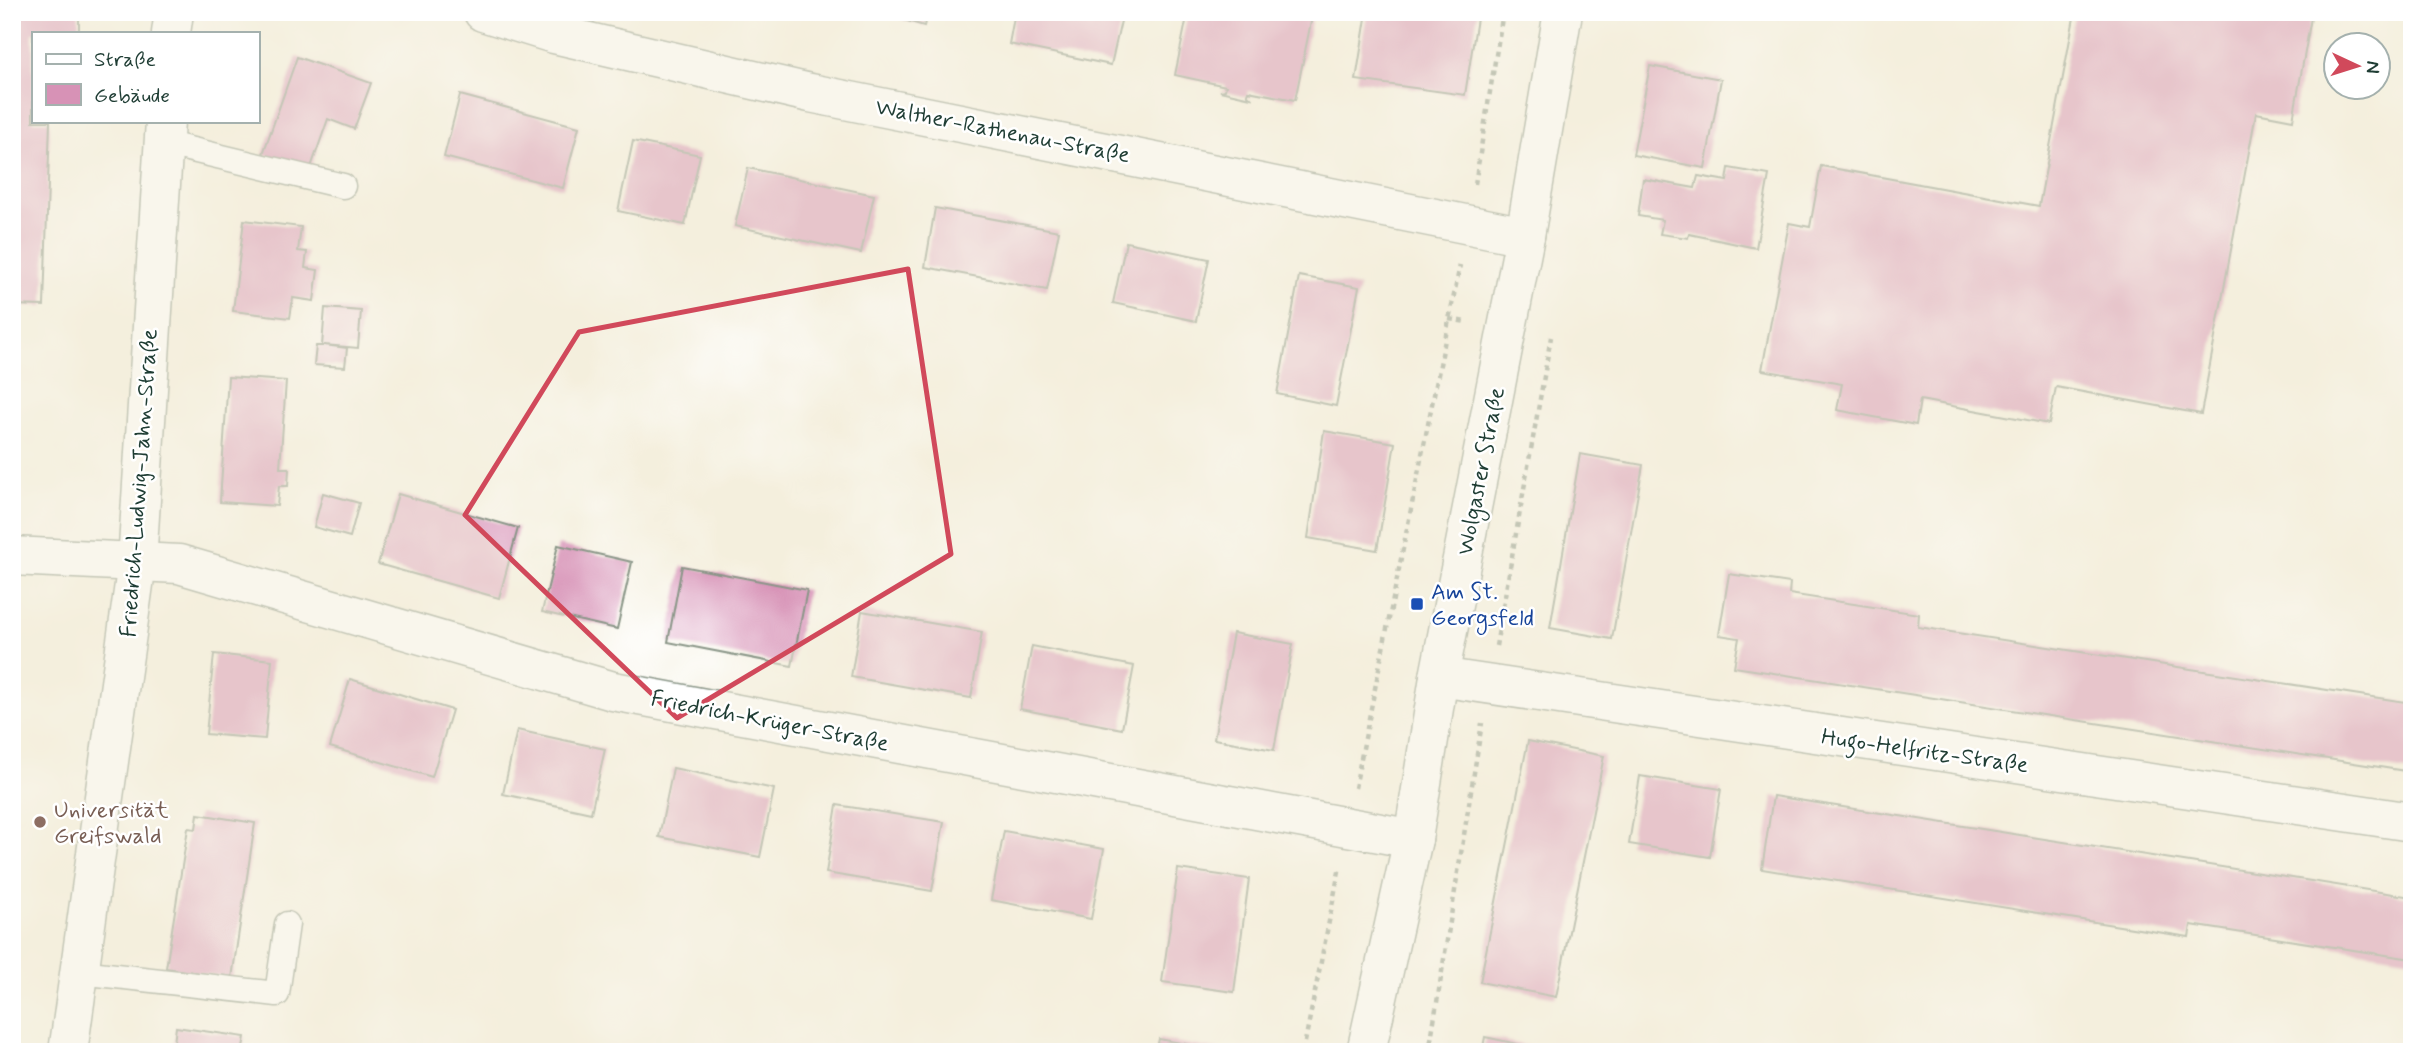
<svg xmlns="http://www.w3.org/2000/svg" width="2424" height="1064" viewBox="0 0 2424 1064" font-family="Mynerve,sans-serif">
	<rect width="100%" height="100%" fill="#fff"/>
	<filter id="ink" filterUnits="userSpaceOnUse"><feTurbulence type="fractalNoise" baseFrequency=".0143" numOctaves="2"/><feDisplacementMap in="SourceGraphic" scale="14" xChannelSelector="R" yChannelSelector="G"/><feConvolveMatrix kernelMatrix="1 2 1 2 8 2 1 2 1" color-interpolation-filters="sRGB"/></filter>
	<filter id="wash" filterUnits="userSpaceOnUse"><feTurbulence type="fractalNoise" baseFrequency=".00686" numOctaves="4" result="noise"/><feDisplacementMap in="SourceGraphic" scale="28" xChannelSelector="R" yChannelSelector="G"/><feGaussianBlur stdDeviation="1.57" result="paint"/><feColorMatrix in="noise" values="0 0 0 0 0 0 0 0 0 0 0 0 0 0 0 0 0 1.4 0 .05"/><feComposite in="paint" operator="in"/></filter>
	<g filter="url(#wash)">
		<rect width="100%" height="100%" fill="#f4efdd"/>
		<g id="blocks">
			<g fill="#d792b6">
				<polygon points="12,12 79,12 79,33 33,33 33,121 50,121 44,306 12,305"/>
				<polygon points="877,12 928,12 924,26"/>
				<polygon points="1015,12 1123,12 1111,65 1009,44"/>
				<polygon points="1188,12 1287,12 1312,17 1295,100 1248,91 1247,94 1251,98 1220,91 1225,90 1226,86 1175,75"/>
				<polygon points="1367,12 1478,12 1465,95 1356,80"/>
				<polygon points="2075,12 2312,12 2293,120 2256,113 2201,414 2056,387 2049,424 1920,400 1916,425 1837,410 1842,384 1762,370 1789,223 1810,227 1821,166 2039,206"/>
				<polygon points="297,57 371,83 354,129 328,119 310,170 263,154"/>
				<polygon points="1650,66 1721,79 1705,168 1633,155"/>
				<polygon points="460,95 579,127 563,188 444,157"/>
				<polygon points="633,141 700,155 685,225 618,211"/>
				<polygon points="748,168 874,195 861,253 735,226"/>
				<polygon points="1729,168 1769,175 1756,248 1689,234 1688,238 1660,234 1663,220 1638,216 1643,179 1695,188 1698,176 1727,181"/>
				<polygon points="935,208 1059,231 1047,290 925,267"/>
				<polygon points="244,220 301,227 298,251 307,252 305,268 318,270 314,301 293,298 290,318 233,311"/>
				<polygon points="1126,242 1209,259 1196,321 1113,303"/>
				<polygon points="1299,276 1359,287 1336,406 1277,394"/>
				<polygon points="325,308 361,311 358,348 324,345 347,348 345,367 314,365 316,346 322,346"/>
				<polygon points="228,377 286,381 280,468 289,468 288,486 279,486 277,506 220,502"/>
				<polygon points="12,404 16,404 14,445 12,445"/>
				<polygon points="1324,431 1395,443 1377,550 1308,538"/>
				<polygon points="1580,454 1643,465 1612,639 1550,628"/>
				<polygon points="323,493 359,503 350,537 314,527"/>
				<polygon points="398,494 518,528 499,598 378,564"/>
				<polygon points="558,545 632,562 617,629 542,612"/>
				<polygon points="682,566 807,590 792,666 668,642"/>
				<polygon points="1729,574 1790,583 1789,594 1919,614 1918,627 2412,703 2412,772 1734,667 1739,638 1719,635"/>
				<polygon points="862,611 982,632 971,698 851,677"/>
				<polygon points="1233,633 1293,644 1274,750 1214,739"/>
				<polygon points="1032,646 1134,666 1122,729 1020,709"/>
				<polygon points="214,654 272,660 265,739 206,734"/>
				<polygon points="350,679 452,710 432,777 330,747"/>
				<polygon points="517,730 605,749 591,813 503,794"/>
				<polygon points="1528,741 1604,756 1556,997 1480,982"/>
				<polygon points="673,768 774,789 760,857 659,837"/>
				<polygon points="1640,776 1721,789 1710,857 1629,844"/>
				<polygon points="1773,796 2412,897 2412,959 2191,925 2189,937 1762,869"/>
				<polygon points="837,805 944,822 932,891 826,873"/>
				<polygon points="198,814 255,823 232,978 166,968 188,828 196,829"/>
				<polygon points="1004,831 1104,849 1091,919 991,900"/>
				<polygon points="1178,869 1249,879 1234,992 1162,982"/>
				<polygon points="176,1027 245,1037 242,1052 173,1052"/>
				<polygon points="1485,1037 1546,1050 1545,1052 1482,1052"/>
				<polygon points="1159,1039 1219,1050 1219,1052 1156,1052"/>
			</g>
		</g>
	</g>
	<g filter="url(#ink)">
		<use href="#blocks" fill-opacity="0" stroke="#8a9688" stroke-width="2"/>
		<g fill="none" stroke-linecap="round" stroke-linejoin="round">
			<g stroke="#8a9688" stroke-width="27">
				<g id="service">
					<polyline points="163,143 343,186"/>
					<polyline points="80,972 277,994 287,924"/>
				</g>
			</g>
			<g stroke="#8a9688" stroke-width="41">
				<g id="minor">
					<polyline points="171,33 174,12"/>
					<polyline points="12,556 179,564 613,691 1413,839"/>
					<polyline points="1439,677 2412,822"/>
					<polyline points="68,1052 137,563 165,121"/>
				</g>
			</g>
			<g stroke="#8a9688" stroke-width="41">
				<polyline id="tertiary" points="483,12 554,34 810,93 1525,236"/>
			</g>
			<g stroke="#8a9688" stroke-width="41">
				<polyline id="secondary" points="1366,1052 1413,839 1439,677 1525,236 1563,12"/>
			</g>
			<g stroke="#8a9688" stroke-width="4.5" stroke-dasharray="5 5" stroke-linecap="butt">
				<polyline points="1475,184 1503,12"/>
				<polyline points="1449,319 1466,322"/>
				<polyline points="1496,646 1551,337"/>
				<polyline points="1355,788 1460,265"/>
				<polyline points="1303,1052 1340,866"/>
				<polyline points="1429,1052 1482,723"/>
			</g>
			<use href="#service" stroke="#fff" stroke-width="24"/>
			<use href="#minor" stroke="#fff" stroke-width="38"/>
			<use href="#tertiary" stroke="#fff" stroke-width="38"/>
			<use href="#secondary" stroke="#fff" stroke-width="38"/>
		</g>
	</g>
	<path d="M0 0H2424V1064H0ZM908,269L951,554L677,718L465,515L579,332Z" fill="#f4efdd" fill-opacity=".55" fill-rule="evenodd"/>
	<path fill="none" stroke="#d1495b" stroke-width="5" stroke-linejoin="round" d="M908,269L951,554L677,718L465,515L579,332Z"/>
	<rect fill="#1a4fb4" stroke="#fff" stroke-width="2.5" x="1410" y="597" width="14" height="14" rx="3.5"/>
	<circle fill="#8d6e63" stroke="#fff" stroke-width="2.5" cx="40" cy="822" r="7"/>
	<g text-anchor="middle" stroke-width="5" stroke-linejoin="round" paint-order="stroke">
		<g font-size="23" fill="#1f3d34" stroke="#fff">
			<text transform="translate(1003 130) rotate(11)" y="8">Walther-Rathenau-Straße</text>
			<text transform="translate(1480 471) rotate(-79)" y="8">Wolgaster Straße</text>
			<text transform="translate(138 483) rotate(-86)" y="8">Friedrich-Ludwig-Jahn-Straße</text>
			<text transform="translate(770 720) rotate(11)" y="8">Friedrich-Krüger-Straße</text>
			<text transform="translate(1925 750) rotate(8)" y="8">Hugo-Helfritz-Straße</text>
		</g>
		<g font-size="23" fill="#164399" stroke="#fff" text-anchor="start">
			<text x="1431" y="599">Am St.<tspan x="1431" dy="26">Georgsfeld</tspan></text>
		</g>
		<g font-size="23" fill="#785e54" stroke="#fff" text-anchor="start">
			<text x="54" y="817">Universität<tspan x="54" dy="26">Greifswald</tspan></text>
		</g>
	</g>
	<rect width="2424" height="1064" fill="none" stroke="#fff" stroke-width="42"/>
	<rect x="32" y="32" width="228" height="91" fill="#ffffff" stroke="#a5b1ae" stroke-width="2"/>
	<rect x="46" y="54" width="35" height="10" fill="#ffffff" stroke="#a5b1ae" stroke-width="2"/>
	<text x="94" y="66" font-size="21" fill="#1f3d34">Straße</text>
	<rect x="46" y="84" width="35" height="21" fill="#d792b6" stroke="#a5b1ae" stroke-width="2"/>
	<text x="94" y="102" font-size="21" fill="#1f3d34">Gebäude</text>
	<g transform="translate(2357 66) rotate(94)"><circle r="33" fill="#ffffff" stroke="#a5b1ae" stroke-width="2"/>
	<path d="M0-5L12 26L0 18L-12 26Z" fill="#d1495b"/>
	<text y="-10" font-size="19" font-weight="bold" text-anchor="middle" fill="#1f3d34">N</text>
	</g>
</svg>
